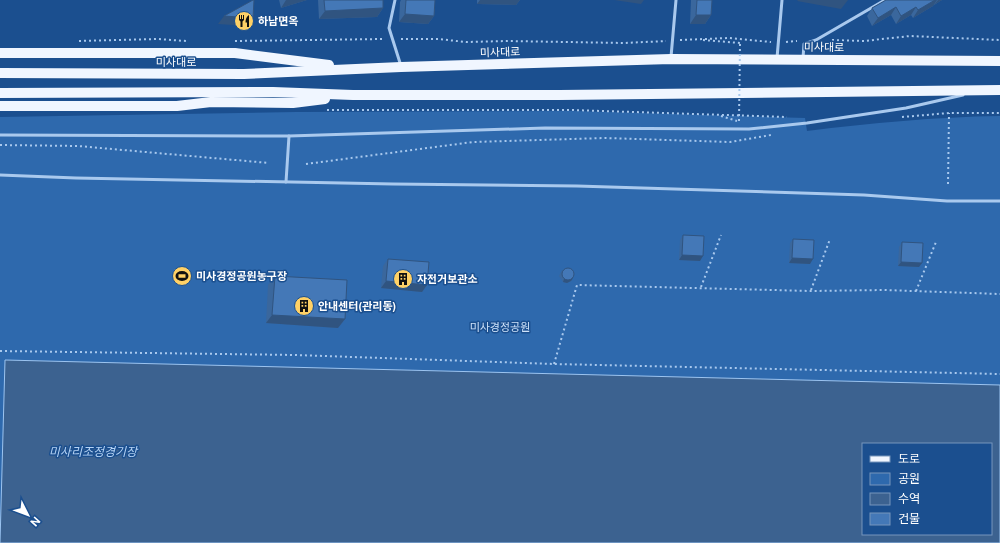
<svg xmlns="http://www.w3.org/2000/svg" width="1000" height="543" viewBox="0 0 1000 543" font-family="'Public Sans','Noto Sans KR',sans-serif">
	<rect width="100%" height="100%" fill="#1b4f8f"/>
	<path fill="#2e69ad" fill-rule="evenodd" d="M572,111L805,118L807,131C871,123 935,117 1000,116V543H0V117L297,112ZM863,444H991V534H863Z"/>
	<path fill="#3c6290" stroke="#9cc4f0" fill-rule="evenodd" d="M5,360L1000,385V543H0ZM863,444H991V534H863Z"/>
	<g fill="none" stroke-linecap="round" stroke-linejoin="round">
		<g stroke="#a9c9ee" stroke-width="2" stroke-dasharray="2 3" stroke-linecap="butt">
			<polyline points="401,39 438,39 466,42 508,41 624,43 666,41"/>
			<polyline points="680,40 729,38 771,42"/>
			<polyline points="703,40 740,43"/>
			<polyline points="832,40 864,41 910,36 1000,40"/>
			<polyline points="79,41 158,39 186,41"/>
			<polyline points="235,41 384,39"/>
			<polyline points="786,42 797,41"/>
			<polyline points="327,110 572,110 787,117"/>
			<polyline points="721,116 737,121"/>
			<polyline points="902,117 949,113 1000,113"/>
			<polyline points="0,145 78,146 269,163"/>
			<polyline points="306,164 473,142 605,138 730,142 771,135"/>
			<polyline points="948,184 949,113"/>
			<polyline points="701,287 721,235"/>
			<polyline points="811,290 830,239"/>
			<polyline points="916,291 936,242"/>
			<polyline points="0,351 296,355 554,364 1000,374"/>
			<polyline points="554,364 577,285 811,291 884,290 1000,294"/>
		</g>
		<g stroke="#a9c9ee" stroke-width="3">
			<polyline points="395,0 389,28 401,66"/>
			<polyline points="671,57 676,0"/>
			<polyline points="777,58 782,0"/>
			<polyline points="803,58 804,44 816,40 885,0"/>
			<polyline points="0,135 289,136 545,128 749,129 807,123 906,108 963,95"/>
			<polyline points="0,175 76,178 393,184 577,186 864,195 947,201 1000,201"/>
			<polyline points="286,182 289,136"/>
		</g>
		<g stroke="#f0f6ff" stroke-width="10">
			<polyline points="0,53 235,53 329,65"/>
			<polyline points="0,73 244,74 401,67 671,59 1000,61"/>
			<polyline points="0,93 273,92 353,95 559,95 1000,90"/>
			<polyline points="0,106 177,106 211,102 293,103 325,99"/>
		</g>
		<polyline stroke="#a9c9ee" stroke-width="2" stroke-dasharray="2 3" stroke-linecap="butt" points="739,121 740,43"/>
	</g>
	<g fill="#3a679d">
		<polygon points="279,0 307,0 281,8"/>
		<polygon points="318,0 383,0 383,8 377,17 319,19"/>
		<polygon points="401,0 435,0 434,16 428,24 399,22 400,2"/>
		<polygon points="477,0 520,0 516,5 477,4"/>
		<polygon points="691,0 712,0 711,15 705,24 690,24"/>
		<polygon points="886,0 942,0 934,5 934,4 933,6 913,18 911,15 896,24 891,15 872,26 867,16 872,8"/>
		<polygon points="683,235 700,261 679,260 680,240"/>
		<polygon points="793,239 810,264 789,263 790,243"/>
		<polygon points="902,242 922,263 919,267 898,266 899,247"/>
		<polygon points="388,259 427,285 422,292 381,288 383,266"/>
		<polygon points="562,270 573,278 571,281 567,283 563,282 559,276"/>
		<polygon points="275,276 345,319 338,328 266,323 268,285"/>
	</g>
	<g fill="#305480">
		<polygon points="286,0 307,0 281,8"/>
		<polygon points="480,0 520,0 516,5 477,4"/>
		<polygon points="614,0 644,0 641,4"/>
		<polygon points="798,0 848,0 841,9 797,1"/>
		<polygon points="935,0 937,0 933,6 913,18 918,10"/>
		<polygon points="938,0 942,0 934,5"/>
		<polygon points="896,7 891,15 872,26 878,18"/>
		<polygon points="916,7 911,15 896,24 901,16"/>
		<polygon points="383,8 377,17 319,19 325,11"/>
		<polygon points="405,14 434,16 428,24 399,22"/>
		<polygon points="696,15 711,15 705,24 690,24"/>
		<polygon points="224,16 253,18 247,26 218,24"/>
		<polygon points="682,255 703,256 700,261 679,260"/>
		<polygon points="792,258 813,259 810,264 789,263"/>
		<polygon points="901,262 922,263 919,267 898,266"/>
		<polygon points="573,278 571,281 567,283 563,282 564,279"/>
		<polygon points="386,281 427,285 422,292 381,288"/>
		<polygon points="272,315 345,319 338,328 266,323"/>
	</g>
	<g fill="#4478b7" stroke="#305480">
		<polygon points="253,0 254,0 253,18 224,16"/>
		<polygon points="324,0 383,0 383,8 325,11"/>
		<polygon points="406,0 435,0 434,16 405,14"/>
		<polygon points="697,0 712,0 711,15 696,15"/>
		<polygon points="886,0 935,0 918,10 916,7 901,16 896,7 878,18 872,8"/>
		<polygon points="683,235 704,236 703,256 682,255"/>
		<polygon points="793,239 814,240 813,259 792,258"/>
		<polygon points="902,242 923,243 922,263 901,262"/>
		<polygon points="388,259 429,262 427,285 386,281"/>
		<circle cx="568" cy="274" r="6"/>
		<polygon points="275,276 347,280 345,319 272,315"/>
	</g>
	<defs>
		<g id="restaurant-disc" transform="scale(1)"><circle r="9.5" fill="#ffd166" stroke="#1b4f8f"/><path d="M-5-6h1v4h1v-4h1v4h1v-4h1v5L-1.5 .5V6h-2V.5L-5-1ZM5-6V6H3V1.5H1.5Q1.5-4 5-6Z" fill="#111"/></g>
		<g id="stadium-disc" transform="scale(1)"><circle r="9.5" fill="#ffd166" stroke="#1b4f8f"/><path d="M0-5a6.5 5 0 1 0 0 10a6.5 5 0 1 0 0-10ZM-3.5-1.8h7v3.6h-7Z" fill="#111"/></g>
		<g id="building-disc" transform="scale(1)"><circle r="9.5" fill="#ffd166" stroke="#1b4f8f"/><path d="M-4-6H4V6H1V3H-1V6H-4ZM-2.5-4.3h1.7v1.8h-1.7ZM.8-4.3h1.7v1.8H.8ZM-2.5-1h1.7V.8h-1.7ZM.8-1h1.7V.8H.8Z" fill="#111"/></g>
	</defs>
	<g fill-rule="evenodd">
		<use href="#restaurant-disc" x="244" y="21"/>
		<use href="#stadium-disc" x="182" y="276"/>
		<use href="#building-disc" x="403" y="279"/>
		<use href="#building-disc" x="304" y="306"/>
	</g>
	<g text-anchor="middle" stroke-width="3" stroke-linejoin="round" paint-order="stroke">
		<g font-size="11" font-weight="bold" fill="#fff" stroke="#1b4f8f" text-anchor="start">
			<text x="258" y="25">하남면옥</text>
			<text x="196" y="280">미사경정공원농구장</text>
			<text x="417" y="283">자전거보관소</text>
			<text x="318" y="310">안내센터(관리동)</text>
		</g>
		<g font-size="11" fill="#fff" stroke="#1b4f8f">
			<text transform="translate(824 47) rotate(1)" y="4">미사대로</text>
			<text transform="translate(500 52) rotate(-2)" y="4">미사대로</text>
			<text x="176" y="66">미사대로</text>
		</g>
		<g font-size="11" fill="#cfe3fa" stroke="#1b4f8f">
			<text x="500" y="331">미사경정공원</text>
		</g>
		<g font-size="12" font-style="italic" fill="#b5d3f5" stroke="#1b4f8f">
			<text x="93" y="456">미사리조정경기장</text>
		</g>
	</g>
	<rect x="862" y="443" width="130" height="92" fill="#1b4f8f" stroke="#7695bc"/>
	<rect x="870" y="456" width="20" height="6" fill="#f0f6ff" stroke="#7695bc"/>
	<text x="898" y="463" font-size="12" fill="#ffffff">도로</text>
	<rect x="870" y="473" width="20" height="12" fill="#2e69ad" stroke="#7695bc"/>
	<text x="898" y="483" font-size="12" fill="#ffffff">공원</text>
	<rect x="870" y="493" width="20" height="12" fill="#3c6290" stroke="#7695bc"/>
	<text x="898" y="503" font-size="12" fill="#ffffff">수역</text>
	<rect x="870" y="513" width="20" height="12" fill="#4478b7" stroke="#7695bc"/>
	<text x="898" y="523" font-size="12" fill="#ffffff">건물</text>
	<g transform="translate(28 515) rotate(132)" stroke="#1b4f8f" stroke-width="3" paint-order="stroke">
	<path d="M0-3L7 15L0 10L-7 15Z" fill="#ffffff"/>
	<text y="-6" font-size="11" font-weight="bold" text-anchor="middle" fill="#ffffff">N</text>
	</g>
</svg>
